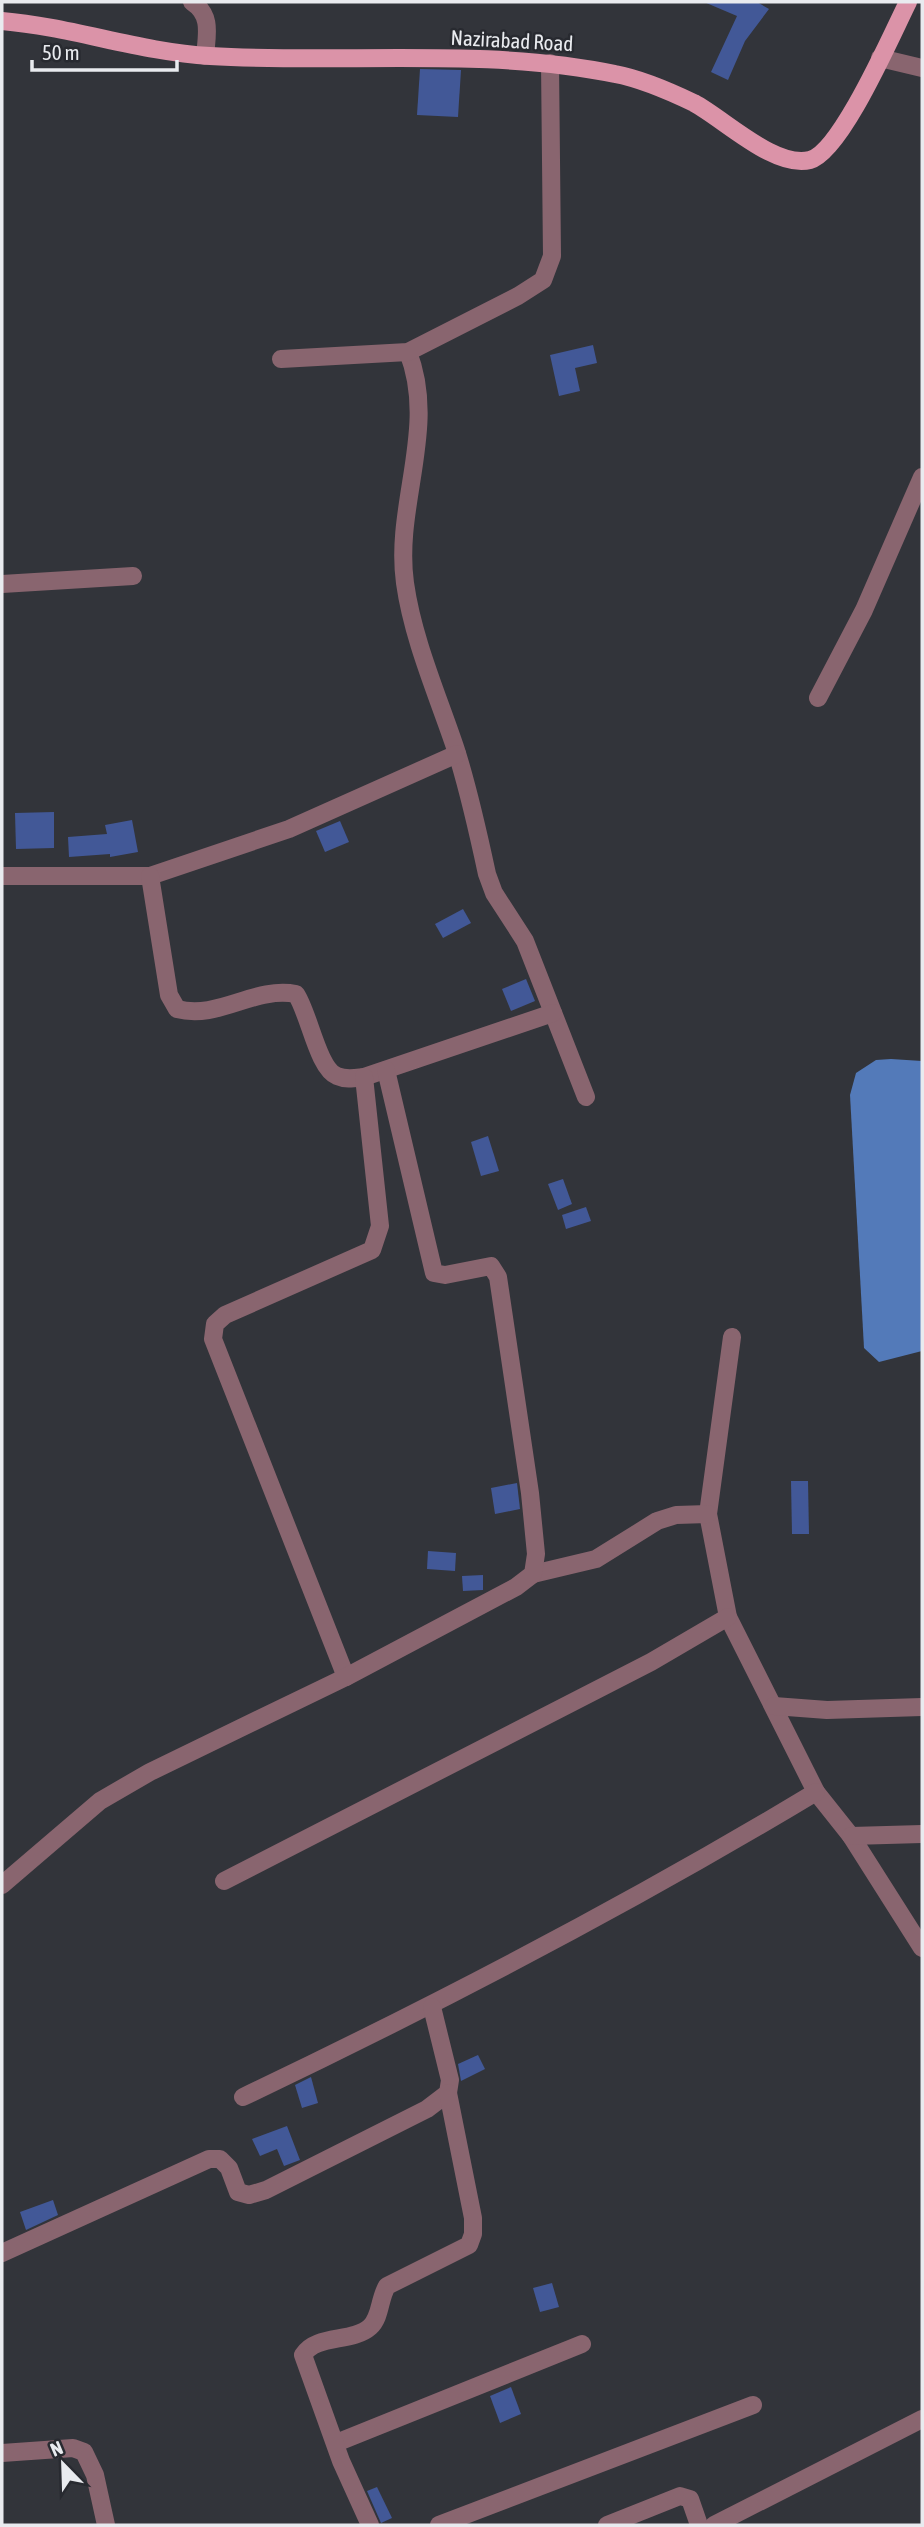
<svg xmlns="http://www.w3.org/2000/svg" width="924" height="2527" viewBox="0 0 924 2527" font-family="'Asap Condensed',sans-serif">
	<rect width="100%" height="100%" fill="#32343a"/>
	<polygon fill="#537ab9" points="891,1059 922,1061 922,1351 879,1362 864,1348 850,1095 856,1073 876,1060"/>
	<g fill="#425897">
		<polygon points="704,2 757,2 769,9 745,41 728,80 711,72 737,16"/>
		<polygon points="420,69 461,70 458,117 417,115"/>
		<polygon points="593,345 597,363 575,368 580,391 559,396 550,355"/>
		<polygon points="54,812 54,848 16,849 15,813"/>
		<polygon points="132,820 138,852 110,857 110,854 69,857 68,837 107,834 105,825"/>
		<polygon points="340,821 349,842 325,852 316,831"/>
		<polygon points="463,909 471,923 443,938 435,924"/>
		<polygon points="526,979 535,1001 511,1011 502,989"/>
		<polygon points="488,1136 499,1171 481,1176 471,1142"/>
		<polygon points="563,1179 572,1204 558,1210 548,1184"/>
		<polygon points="586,1207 591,1221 566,1229 562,1215"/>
		<polygon points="791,1481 808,1481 809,1534 792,1534"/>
		<polygon points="517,1483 520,1509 495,1514 491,1488"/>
		<polygon points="428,1551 456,1553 455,1571 427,1569"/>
		<polygon points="483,1575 483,1590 463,1591 462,1576"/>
		<polygon points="478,2055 485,2069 461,2081 458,2064"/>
		<polygon points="311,2077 318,2103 302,2108 295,2085"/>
		<polygon points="287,2126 300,2160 284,2166 277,2149 260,2156 252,2139"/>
		<polygon points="53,2200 58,2215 26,2230 20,2212"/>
		<polygon points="552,2283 559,2307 540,2312 533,2288"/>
		<polygon points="511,2387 521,2414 500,2423 490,2396"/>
		<polygon points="377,2487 392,2518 381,2523 367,2491"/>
	</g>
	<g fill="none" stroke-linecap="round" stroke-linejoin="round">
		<g stroke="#89656f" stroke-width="18">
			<path d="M192,2C212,15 207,34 205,56"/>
			<polyline points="880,58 922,68"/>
			<path d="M408,352C438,428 394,505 405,583C413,640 438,696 456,750C469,791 478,832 487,874L494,893L525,941L586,1097"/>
			<polyline points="281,359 408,352 518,296 543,280 552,256 550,63"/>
			<polyline points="2,584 133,576"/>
			<polyline points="818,698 864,610 922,477"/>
			<polyline points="2,876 150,876 289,829 457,754"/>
			<path d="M150,876L169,995L177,1009C219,1020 254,986 296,994C309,1013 318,1069 337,1076C346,1080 355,1078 364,1077L553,1013"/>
			<polyline points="732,1337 708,1514 728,1617 816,1792 851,1836 922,1948"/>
			<polyline points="533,1574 596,1559 657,1521 676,1515 708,1514"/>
			<polyline points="346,1677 213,1339 215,1324 225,1315 372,1250 380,1226 364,1077"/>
			<polyline points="774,1706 827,1710 922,1707"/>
			<polyline points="851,1836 922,1834"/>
			<polyline points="224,1881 651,1662 728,1617"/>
			<polyline points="2,1885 100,1801 150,1772 346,1677 516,1587 533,1574 536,1554 530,1493 498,1277 491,1266 445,1275 434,1273 386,1070"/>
			<path d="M243,2097C438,2004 630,1904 816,1792"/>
			<polyline points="2,2253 209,2159 220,2159 229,2168 238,2192 249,2195 266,2190 427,2109 448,2093 450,2080 432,2007"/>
			<polyline points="336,2443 582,2344"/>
			<polyline points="2,2453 73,2448 84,2452 95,2475 106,2525"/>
			<path d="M370,2525L341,2461L303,2355C316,2334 352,2343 370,2327C381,2317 379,2299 387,2286L469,2245L473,2234V2218L448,2093"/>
			<polyline points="439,2525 753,2405"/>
			<polyline points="607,2525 680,2496 690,2499 699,2525"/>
			<polyline points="714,2525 922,2419"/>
		</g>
		<path stroke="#db93a8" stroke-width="18" d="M2,21C72,27 140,52 210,56C341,64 486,47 615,74C642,79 669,91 694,103C724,119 775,169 810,160C841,152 892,34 908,2"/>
	</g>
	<g text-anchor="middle" stroke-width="5" stroke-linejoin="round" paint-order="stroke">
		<g font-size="21" fill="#e9ebef" stroke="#282a30">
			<text transform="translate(512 41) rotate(3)" y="7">Nazirabad Road</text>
		</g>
	</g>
	<rect width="924" height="2527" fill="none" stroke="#e9ebef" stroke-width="7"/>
	<g transform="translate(63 2464) rotate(337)" stroke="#282a30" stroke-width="5" paint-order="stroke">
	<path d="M0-5L12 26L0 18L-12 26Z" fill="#e9ebef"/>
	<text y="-10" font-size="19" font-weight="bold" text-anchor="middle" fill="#e9ebef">N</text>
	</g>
	<path d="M32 60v10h145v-10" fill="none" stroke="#e9ebef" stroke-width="3.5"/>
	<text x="42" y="60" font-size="21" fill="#e9ebef" stroke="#282a30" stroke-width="5" paint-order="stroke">50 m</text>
</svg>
